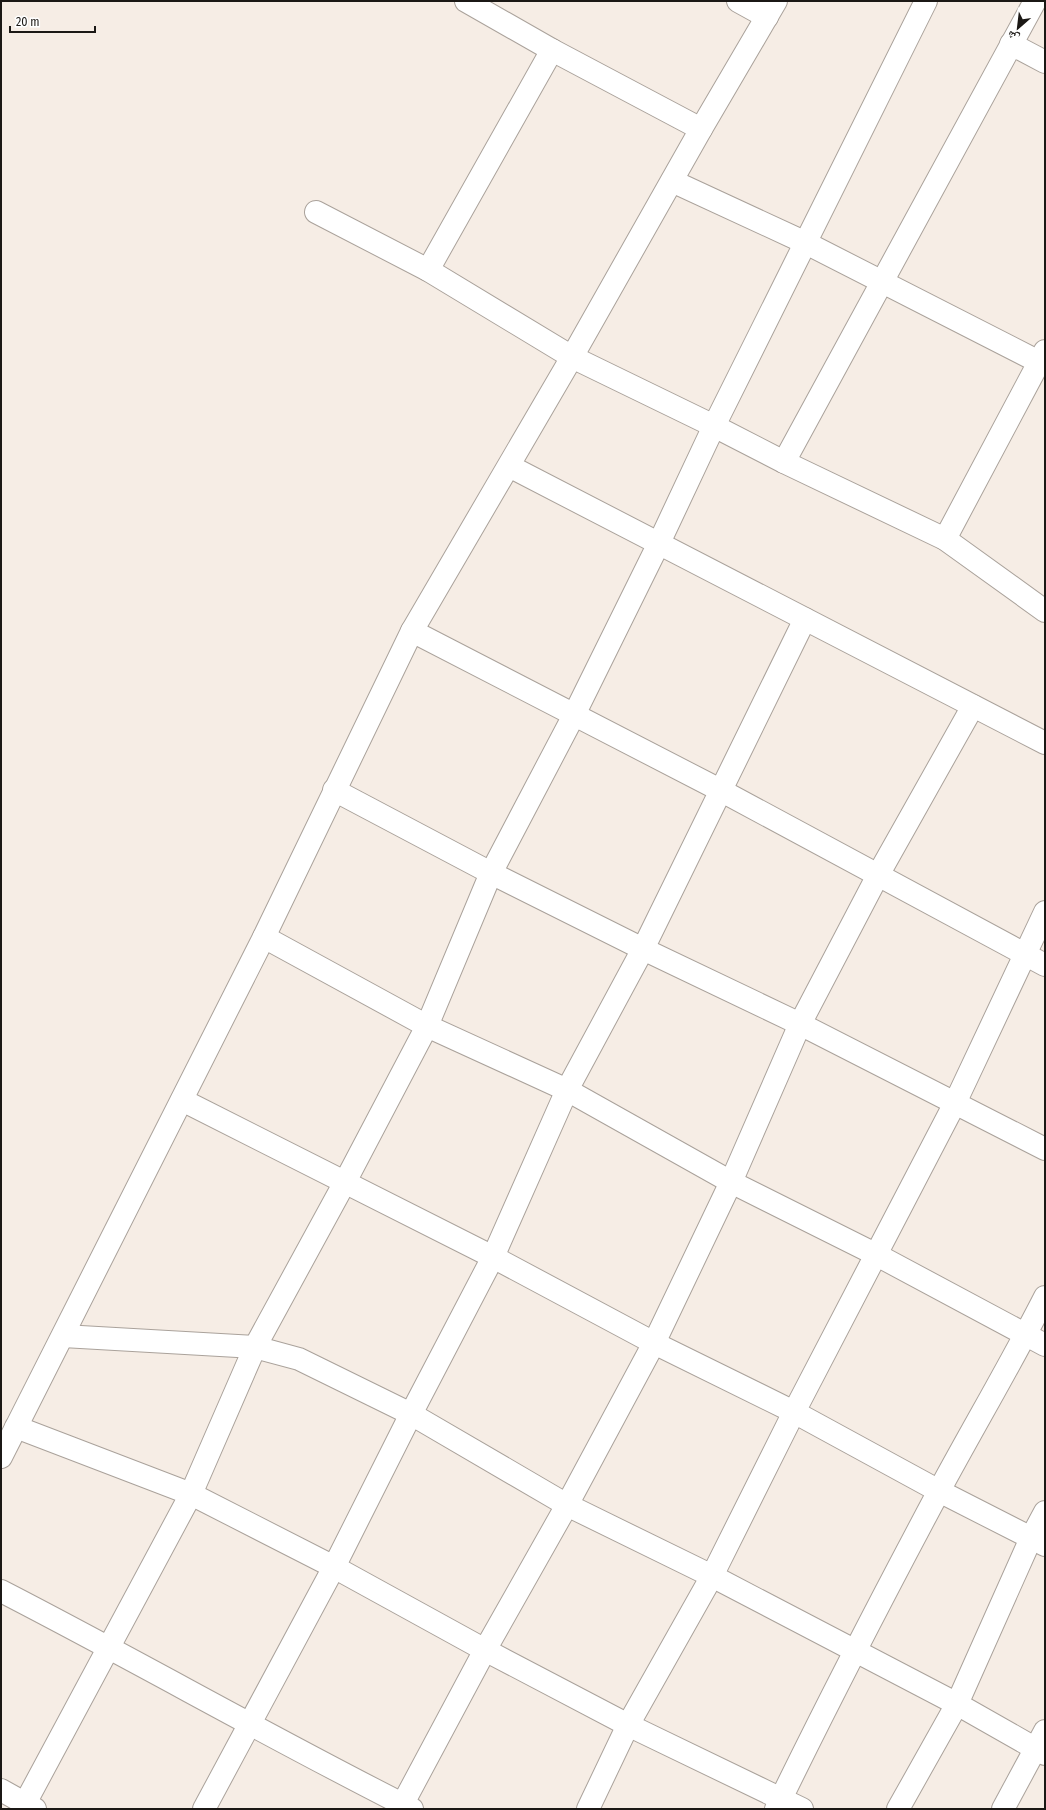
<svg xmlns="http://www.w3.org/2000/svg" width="1046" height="1810" viewBox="0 0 1046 1810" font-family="'Fira Sans Condensed','Noto Naskh Arabic',sans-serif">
	<rect width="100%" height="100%" fill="#f6ede5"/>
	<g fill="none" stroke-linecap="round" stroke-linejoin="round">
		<g stroke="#aaa29b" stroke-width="24">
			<g id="minor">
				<polyline points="466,1 552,50 701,129"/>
				<polyline points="738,1 767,17"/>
				<polyline points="1011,44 1045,62"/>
				<polyline points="672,181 806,243 1045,365"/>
				<polyline points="316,212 428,270 572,357 714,426 784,462 945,539 1045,611"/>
				<polyline points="428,270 552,50"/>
				<polyline points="784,462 1035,1"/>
				<polyline points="509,466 1045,743"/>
				<polyline points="945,539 1045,351"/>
				<polyline points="412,631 720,790 1045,965"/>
				<polyline points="334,790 491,873 643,949 800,1024 1045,1149"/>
				<polyline points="264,937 427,1026 567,1090 731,1182 875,1254 1045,1345"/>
				<polyline points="182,1100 493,1257 654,1343 794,1412 939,1491 1045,1545"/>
				<polyline points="63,1336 255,1347 299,1359 411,1414 567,1505 712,1576 957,1704 1045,1754"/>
				<polyline points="16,1427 191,1494 334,1567 485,1650 628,1725 802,1809"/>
				<polyline points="1,1457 264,937 412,631 572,357 701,129 776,1"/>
				<path d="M1,1591C139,1662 273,1739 412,1809"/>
				<polyline points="1,1790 35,1809"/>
				<polyline points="22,1809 191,1494 255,1347 345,1182 427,1026 491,873 574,715 659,543 714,426 926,1"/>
				<polyline points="204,1809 334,1567 411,1414 493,1257 567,1090 643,949 805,619"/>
				<polyline points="400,1809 485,1650 567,1505 654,1343 731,1182 800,1024 878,875 973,706"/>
				<polyline points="588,1809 628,1725 712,1576 794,1412 955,1103 1045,912"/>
				<path d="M776,1809C828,1702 883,1596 939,1491C974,1426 1012,1362 1045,1297"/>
				<polyline points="898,1809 957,1704 1031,1538 1045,1512"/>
				<polyline points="1003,1809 1045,1731"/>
			</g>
		</g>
		<use href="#minor" stroke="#fff" stroke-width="22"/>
	</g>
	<rect width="1046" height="1810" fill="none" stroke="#1b1815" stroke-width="4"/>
	<g transform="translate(1018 28) rotate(208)" stroke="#ffffff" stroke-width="3" paint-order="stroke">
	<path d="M0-3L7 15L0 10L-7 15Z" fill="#1b1815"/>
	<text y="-6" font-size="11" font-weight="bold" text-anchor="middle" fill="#1b1815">ش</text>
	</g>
	<path d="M10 26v6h85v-6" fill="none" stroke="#1b1815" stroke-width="2"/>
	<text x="16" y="26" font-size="12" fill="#1b1815" stroke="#ffffff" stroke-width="3" paint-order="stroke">20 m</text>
</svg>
